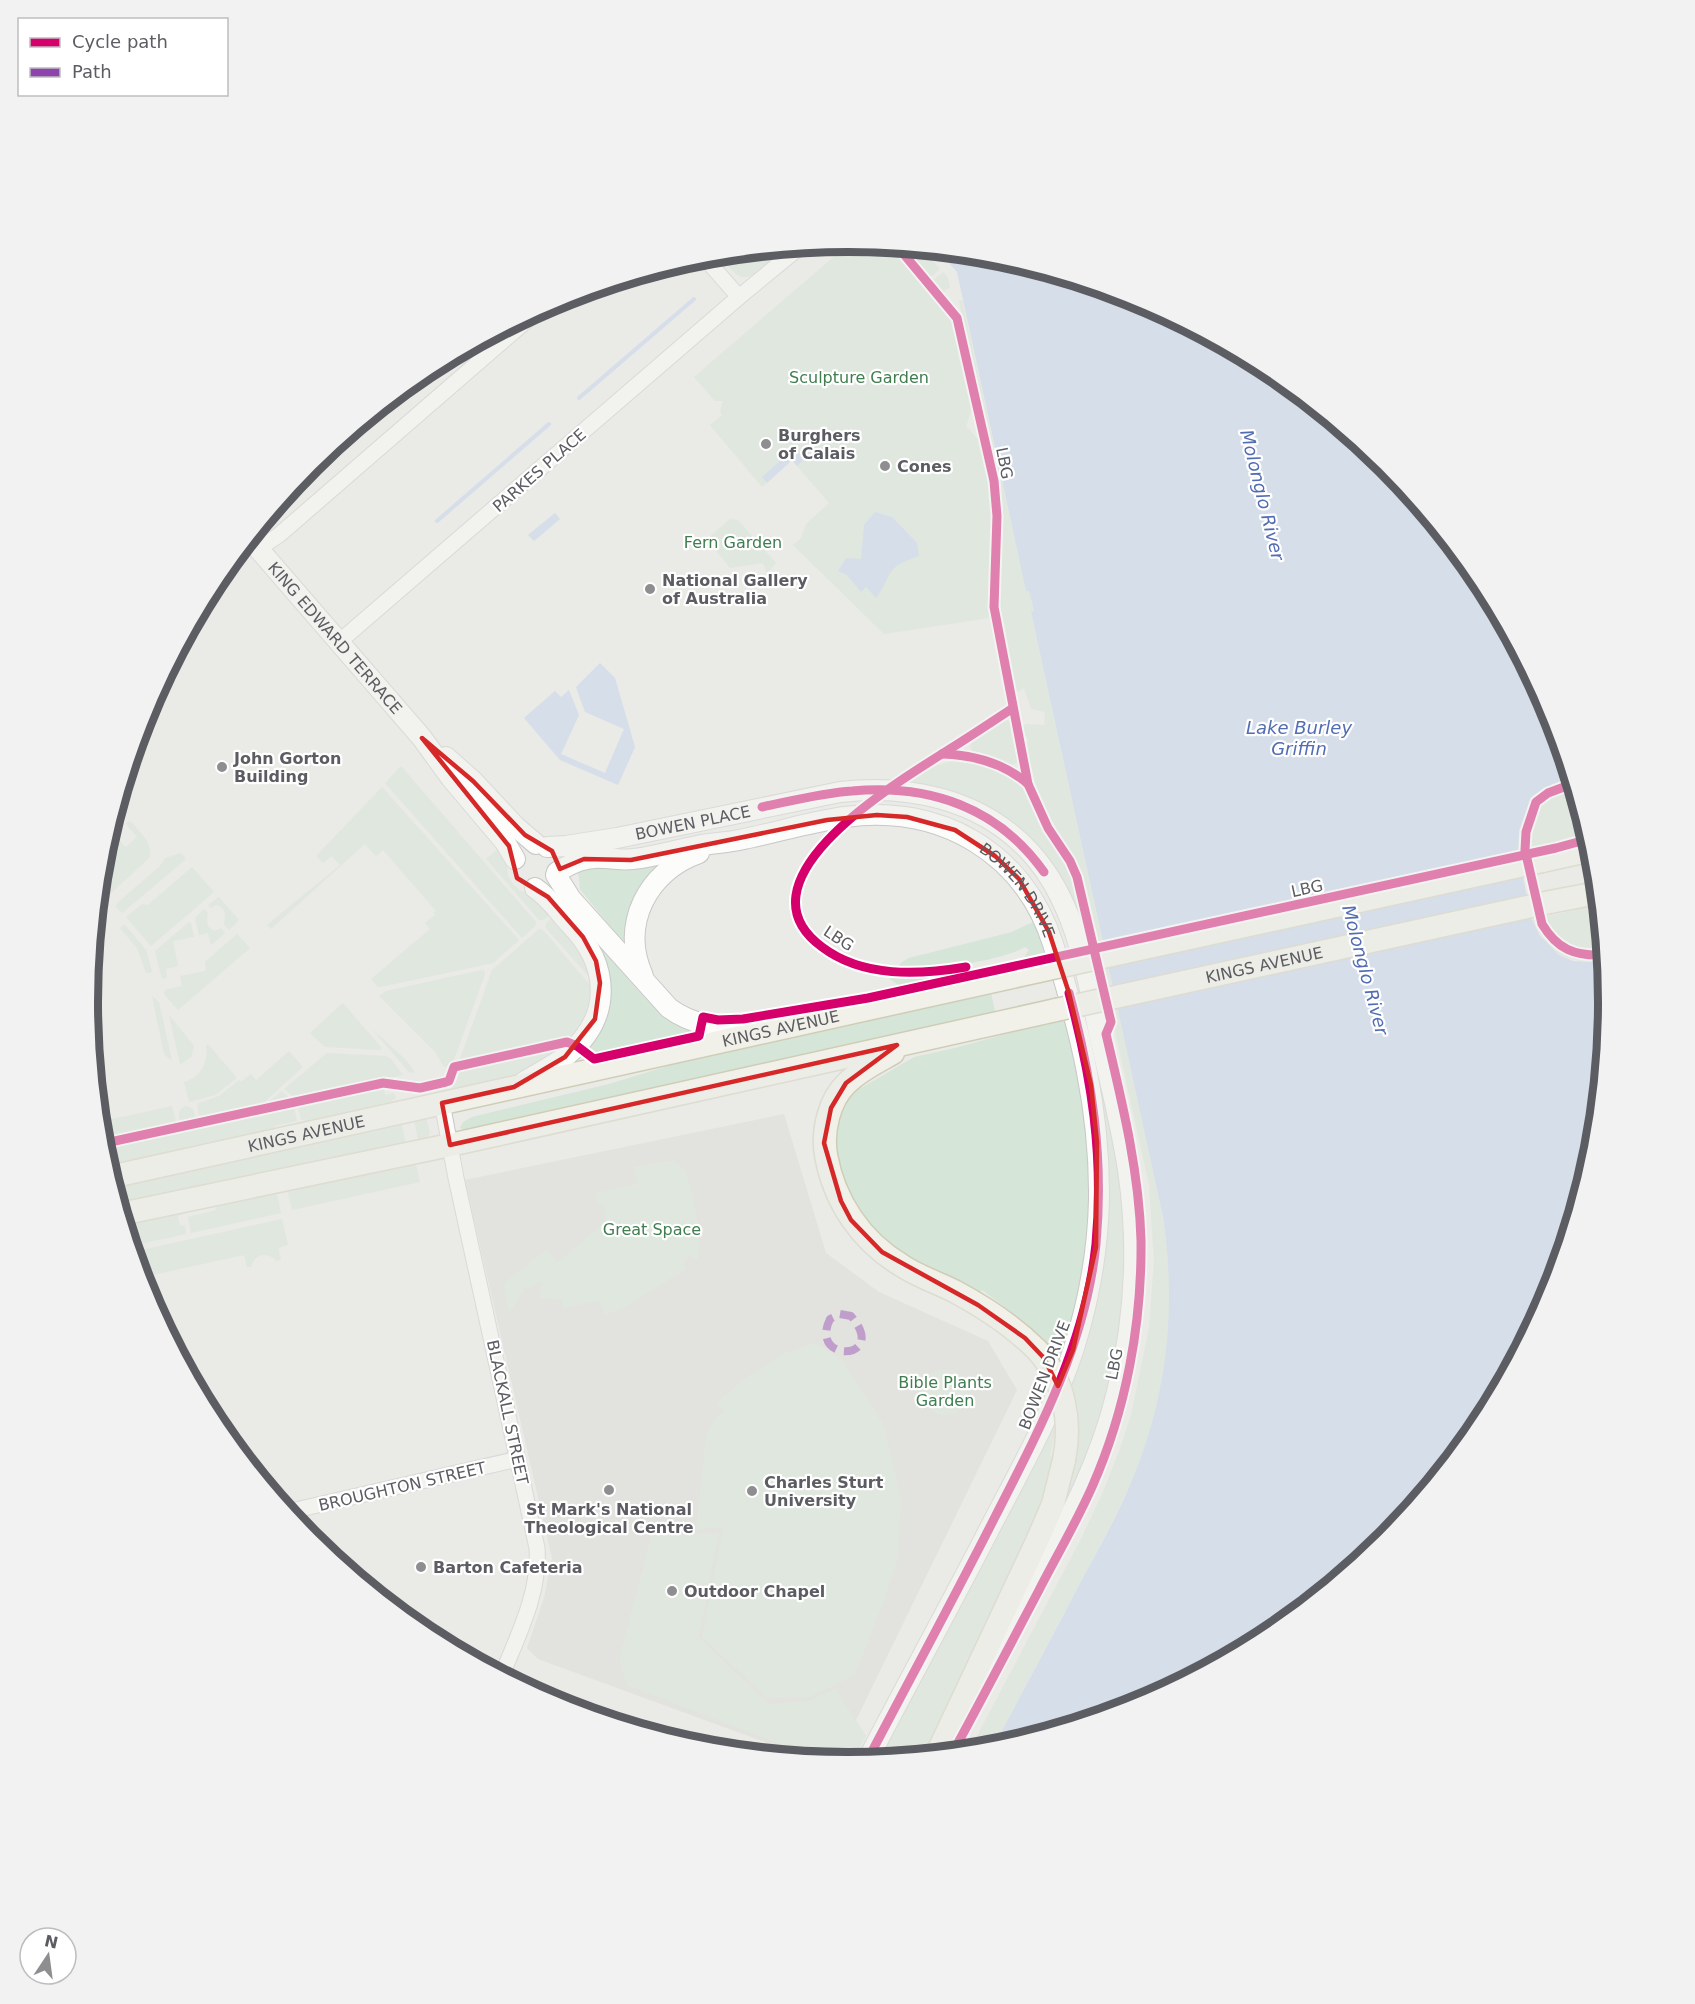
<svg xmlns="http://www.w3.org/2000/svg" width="1695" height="2004" viewBox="0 0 1695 2004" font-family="'DejaVu Sans',sans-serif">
	<rect width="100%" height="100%" fill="#eaeae6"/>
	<polygon fill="#dadad4" points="784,1114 826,1253 879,1292 988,1341 1017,1390 836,1761 811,1759 538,1659 527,1648 544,1598 552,1558 465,1180"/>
	<g fill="#d5e5d7">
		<polygon points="851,242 892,246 952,314 956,322 973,405 966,426 984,446 990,475 992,502 990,618 884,634 793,545 801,538 806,524 829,503 792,460 762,487 710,425 722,415 720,411 723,401 715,401 694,377"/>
		<path d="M788,247C779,255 754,279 743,277C734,276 725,261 719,254Z"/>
		<polygon points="901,247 918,250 922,249 940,269 929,279"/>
		<polygon points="943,272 948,278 950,287 941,294 931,282"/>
		<path d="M962,300L1026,591L1029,590L1034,612L1031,613L1159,1199C1176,1279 1174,1365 1147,1443C1128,1496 1100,1545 1074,1595C1046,1646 1020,1697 993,1748L969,1751L1081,1539L1102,1494L1121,1446L1131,1415L1149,1328L1154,1262L1149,1185L1081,877L1071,853L1039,799L1025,743L1028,742L1027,737H1024L1022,728L1026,724L1044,725L1045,712L1031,709L1024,688L1015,693L999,619L997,600L999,487L959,301Z"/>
		<polygon points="730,519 738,520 776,563 767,573 763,563 730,568 707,539"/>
		<path d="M1003,720C1007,720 1009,720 1012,723C1017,729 1020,755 1018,762L1012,765L974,753L970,747L973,738Z"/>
		<polygon points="956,760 971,761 1005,772 1014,778 1024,789 1068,863 1075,883 1088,945 1040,857 905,785 931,767"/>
		<polygon points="401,766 536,922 535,926 522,938 385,783"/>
		<path d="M1570,776L1588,837L1556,846L1518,854C1513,813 1535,791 1570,776Z"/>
		<polygon points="382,787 519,940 493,963 381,987 378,987 371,979 430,929 425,923 435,915 433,913 436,911 383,850 376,856 365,844 271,929 267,925 340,865 332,856 323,863 316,856"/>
		<path d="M130,821C139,832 153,842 150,857L109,895L102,892L98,887L102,853L103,852L111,859L115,855L109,847L118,839L126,847L137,837L126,824Z"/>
		<polygon points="498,849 506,860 508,876 513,884 521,891 534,896 551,914 543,920 539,920 486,859"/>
		<polygon points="181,853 185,858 185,860 122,913 116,907 117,903 159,867 165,858"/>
		<polygon points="662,862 627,945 625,945 580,889 578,867"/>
		<polygon points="192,867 214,892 151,946 126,917 142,904 148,905"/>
		<path d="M219,897L239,920L229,930L224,924C226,916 226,907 216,905L211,908L208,905Z"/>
		<path d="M1598,902L1604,963C1564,960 1551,957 1532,920L1570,911V909Z"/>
		<path d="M204,909L208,913C206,921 207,929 215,931L221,928L225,933L211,945L208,933L199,935L195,918Z"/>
		<polygon points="551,918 579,951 590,978 545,927 547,922"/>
		<polygon points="189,922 191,923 194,937 173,941 178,966 166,969 167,977 162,979 155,951"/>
		<path d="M1033,922L1036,923L1048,957L1027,962L1024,958L1029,950L1025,947C1005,960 921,974 898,967L902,962L909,958L1012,932Z"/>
		<polygon points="123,925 125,925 146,950 152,972 146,973 137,948 120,928"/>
		<path d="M539,929H542L590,985C590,1004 585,1031 566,1040L464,1062L461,1061L460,1059L492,970Z"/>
		<polygon points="237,934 250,948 178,1010 164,994 165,990 182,986 180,976 206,971 205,962"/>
		<path d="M602,947C629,978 655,1020 696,1032V1034L596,1057L585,1048L608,979L606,964L601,948Z"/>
		<polygon points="975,969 976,971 936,981 936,975"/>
		<polygon points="482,970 485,971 485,974 452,1065 444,1067 435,1052 379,996 386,991"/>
		<polygon points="890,975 931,975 931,981 903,988 890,979"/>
		<polygon points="990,988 996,1016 465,1130 460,1128 463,1122 472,1117 609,1084 717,1051"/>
		<polygon points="152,996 159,1002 172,1061 164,1054"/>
		<polygon points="343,1003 380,1046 381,1050 325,1047 310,1033"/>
		<polygon points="169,1015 194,1046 191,1057 181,1064 180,1064"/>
		<path d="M1066,1020L1093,1130L1088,1258L1061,1365C1041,1329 1013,1314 982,1290L980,1293L903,1253L877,1234L857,1210L835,1161L836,1119L852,1089L863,1087L914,1057L955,1048L1042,1024L1043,1026Z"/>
		<polygon points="372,1029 407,1061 415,1073 409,1072"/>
		<path d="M208,1044L237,1078L215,1095L189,1102L184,1082C200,1077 209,1064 206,1046Z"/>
		<polygon points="567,1045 546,1063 482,1087 456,1090 450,1086 456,1082 461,1068"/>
		<polygon points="289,1051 303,1067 260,1106 202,1119 200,1118 197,1106 199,1103 219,1096 239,1080 241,1082 251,1074 256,1080"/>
		<polygon points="327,1053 386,1056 390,1058 403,1075 296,1099 284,1089"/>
		<polygon points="1094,1053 1127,1183 1123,1352 1071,1509 1055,1506 1068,1385 1108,1169 1104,1110"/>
		<polygon points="383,1085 385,1095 394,1093 396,1099 392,1100 392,1105 305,1126 304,1120 301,1120 298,1107 300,1103"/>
		<polygon points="282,1091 291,1100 266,1105 267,1103"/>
		<polygon points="172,1106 176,1122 174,1125 101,1142 99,1122"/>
		<polygon points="186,1106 193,1109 196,1120 180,1124 179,1112 182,1108"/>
		<polygon points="290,1106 294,1108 297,1121 274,1126 274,1130 107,1169 102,1150 101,1147"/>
		<polygon points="426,1118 430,1133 426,1139 421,1141 418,1139 414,1120"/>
		<polygon points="401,1122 406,1144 119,1207 112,1186"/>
		<path d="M673,1160C679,1164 683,1167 686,1173C693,1188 704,1247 697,1260L690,1256L683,1261L686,1269L624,1308L604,1315L600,1301L563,1308L562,1300L539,1298L542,1282L524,1290L509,1313L503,1284L547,1249L558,1262L606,1221L603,1204L598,1205L596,1193L637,1184L634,1167Z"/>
		<polygon points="415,1161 420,1182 292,1210 288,1194 289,1189"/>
		<polygon points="274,1192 277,1195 281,1213 191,1233 188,1217 216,1210 215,1204"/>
		<polygon points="182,1211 183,1214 178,1216 180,1226 185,1225 186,1234 131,1246 124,1224"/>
		<path d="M282,1219L288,1245L278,1248L281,1260L276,1261C268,1251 255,1253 251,1267H247L244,1255L148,1276L151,1289H148L142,1284L132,1252Z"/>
		<polygon points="814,1343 842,1359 884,1426 901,1498 898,1558 884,1601 855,1675 810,1697 767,1698 702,1637 723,1528 696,1529 706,1436 714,1420 724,1411 717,1403 745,1378 787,1352"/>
		<circle cx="945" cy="1392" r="23"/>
		<polygon points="1055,1417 1054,1436 1050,1456 1054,1457 1048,1481 1034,1520 932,1754 874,1760"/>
		<polygon points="719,1533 699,1637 769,1704 811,1700 835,1688 866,1736 851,1762 802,1758 790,1748 627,1685 619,1659 652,1534"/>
	</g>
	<g fill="#bfd0ef">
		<path d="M938,250L996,256L1139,300L1270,370L1386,465L1480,580L1550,711L1570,776L1545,788L1528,806L1519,830L1518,854L1532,920L1540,936L1559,955L1573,961L1604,963L1608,1002L1593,1151L1550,1293L1480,1425L1385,1540L1270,1635L1138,1705L993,1748C1020,1697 1047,1646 1074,1595C1093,1558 1114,1523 1130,1485C1167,1400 1177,1309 1163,1217L1031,612L1034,611L1029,591H1026L957,272Z"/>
		<polygon points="794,448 804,459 797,466 792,460 767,483 762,477"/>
		<path d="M875,512L892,517L917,543L919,556C884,568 894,572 876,598L866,587L861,592L847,575L838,571L846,558L861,559L864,525Z"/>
		<polygon points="555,513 560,519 534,541 528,535"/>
		<polygon points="600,663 615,678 635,747 618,785 560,760 524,718 555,691 561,697 569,690 579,715 561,754 605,773 624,729 585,712 576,687"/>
	</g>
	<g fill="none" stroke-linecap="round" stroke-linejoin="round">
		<g stroke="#bfd0ef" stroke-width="4">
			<polyline points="579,398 694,299"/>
			<polyline points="437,521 549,424"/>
		</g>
		<g stroke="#c6c6c6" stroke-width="17">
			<g id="street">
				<polyline points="703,256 739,297"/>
				<polyline points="258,549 279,535 541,308"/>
				<polyline points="339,642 739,297 801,246"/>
				<path d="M442,1103L456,1178L537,1548C540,1593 518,1635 502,1675"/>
				<polyline points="287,1512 518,1459"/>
			</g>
		</g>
		<g stroke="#c7c7c8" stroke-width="22">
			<g id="secondary">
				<path id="s1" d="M249,538L422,738L451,778L505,842L515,859"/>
				<polyline points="446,757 473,781 516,827 536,844"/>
				<path id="s2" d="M547,847L566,846L617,838L840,792C909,784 981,799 1030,852C1075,901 1086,970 1099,1033C1109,1078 1121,1124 1128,1170C1139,1244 1135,1320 1117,1392C1101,1459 1070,1518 1038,1577C1015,1620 993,1664 970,1706"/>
				<path id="s3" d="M557,872C572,863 586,856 604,858C614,858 623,861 633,859C654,857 676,850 697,846C711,843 725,843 739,840C775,833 809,822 845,817C940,804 1024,852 1053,944C1080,1029 1100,1109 1099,1199C1098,1248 1089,1300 1074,1348C1055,1408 1021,1468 992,1524C951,1604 908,1682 867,1761"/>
				<path d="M556,875L571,899L669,1008C696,1028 725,1028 757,1030"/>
				<path d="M643,976C620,925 647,871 699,853"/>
				<path d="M524,1082C538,1073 554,1066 567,1055C613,1017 610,965 570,924C558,911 550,898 535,888"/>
			</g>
		</g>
		<g stroke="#cfcdb7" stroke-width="25">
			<g id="primary">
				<polyline points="1542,861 1592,850"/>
				<polyline points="1550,902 1597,893"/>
				<path d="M893,1053C877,1062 860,1070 847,1083C829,1100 822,1131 826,1155C834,1201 861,1241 901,1265C917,1276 936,1282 954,1291C984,1307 1012,1325 1036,1349"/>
				<path id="s4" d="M110,1177L1048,969"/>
				<polyline points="121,1214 450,1145 1056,1010"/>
				<polyline points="937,1754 1038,1539 1053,1504 1064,1460"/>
			</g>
		</g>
		<use href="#street" stroke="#fcfcfb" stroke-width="15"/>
		<use href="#secondary" stroke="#fcfcfb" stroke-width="20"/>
		<use href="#primary" stroke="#f1f1e9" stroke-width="22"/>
		<g stroke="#cfcdb7" stroke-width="25" stroke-linecap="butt">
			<g id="primary-bridge">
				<polyline points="1048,969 1542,861"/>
				<path id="s5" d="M1056,1010L1550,902"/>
				<path d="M1036,1349C1064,1378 1072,1421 1064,1460"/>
			</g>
		</g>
		<use href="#primary-bridge" stroke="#f1f1e9" stroke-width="22"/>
		<path stroke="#8e44ad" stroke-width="8" stroke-dasharray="15 8" stroke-linecap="butt" d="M840,1314L851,1316C890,1361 808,1364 830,1319Z"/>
		<g stroke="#fff" stroke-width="13">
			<g id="cycleway">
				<path d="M897,246L957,318L994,481L997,516L994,607L1028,784L1048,828L1070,861L1077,877L1111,1022L1106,1034C1122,1102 1139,1170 1141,1240C1142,1324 1126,1410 1092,1487C1076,1523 1056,1557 1038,1592C1010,1645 982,1699 953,1752"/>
				<path d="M942,754C973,755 1004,763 1028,784"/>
				<path d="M1572,784L1548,793L1536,802L1526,832L1525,850L1542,924C1557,949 1574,956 1603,955"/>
				<path d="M762,807C791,801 822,793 852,791C929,784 998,807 1044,872"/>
				<path d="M966,967C919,975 863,978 822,947C732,881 896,783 945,752C968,738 990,723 1013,708"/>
				<polyline points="101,1144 383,1083 420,1088 446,1082 449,1081 454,1067 567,1042 577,1046 594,1059 699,1036 703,1017 718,1020 743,1019 868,998 1556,848 1589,839"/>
				<path d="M867,1761C910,1679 954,1598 996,1515C1040,1429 1086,1342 1096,1244C1104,1155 1092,1079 1069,993"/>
			</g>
		</g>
		<use href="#cycleway" stroke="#d6006c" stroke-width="9"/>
	</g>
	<path d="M0 0H1695V2004H0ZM422,738L473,781L525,835L552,851L560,869L584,859L631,860L827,820L877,815L907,817L955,830L995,856L1019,879L1049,932L1069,993L1091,1085L1097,1142L1096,1247L1073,1350L1058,1386L1044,1358L1025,1338L978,1305L882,1252L851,1220L841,1201L824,1143L831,1108L846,1083L897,1045L450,1145L442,1103L514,1087L565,1057L595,1019L600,983L596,961L583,937L548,897L517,878L509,846Z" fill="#eaeae6" fill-opacity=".55" fill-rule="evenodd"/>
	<path fill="none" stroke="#d62828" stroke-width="4.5" stroke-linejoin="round" d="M422,738L473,781L525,835L552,851L560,869L584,859L631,860L827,820L877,815L907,817L955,830L995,856L1019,879L1049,932L1069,993L1091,1085L1097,1142L1096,1247L1073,1350L1058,1386L1044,1358L1025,1338L978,1305L882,1252L851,1220L841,1201L824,1143L831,1108L846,1083L897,1045L450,1145L442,1103L514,1087L565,1057L595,1019L600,983L596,961L583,937L548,897L517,878L509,846Z"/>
	<g fill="#8e8e90" stroke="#fff" stroke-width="2">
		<circle cx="766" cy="444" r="6"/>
		<circle cx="885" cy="466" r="6"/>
		<circle cx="650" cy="589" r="6"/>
		<circle cx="222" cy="767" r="6"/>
		<circle cx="609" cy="1490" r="6"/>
		<circle cx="752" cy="1491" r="6"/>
		<circle cx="421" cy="1567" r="6"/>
		<circle cx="672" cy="1591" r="6"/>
	</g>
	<g text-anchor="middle" stroke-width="4.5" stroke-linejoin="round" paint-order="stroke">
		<g font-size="16" fill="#407e50" stroke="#fff">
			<text x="859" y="383">Sculpture Garden</text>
			<text x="733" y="548">Fern Garden</text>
			<text x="652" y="1235">Great Space</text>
			<text x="945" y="1388">Bible Plants<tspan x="945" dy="18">Garden</tspan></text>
		</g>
		<g font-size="16" font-weight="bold" fill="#5c5d62" stroke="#fff" text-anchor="start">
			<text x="778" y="441">Burghers<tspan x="778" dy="18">of Calais</tspan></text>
			<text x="897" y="472">Cones</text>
			<text x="662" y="586">National Gallery<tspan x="662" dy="18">of Australia</tspan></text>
			<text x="234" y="764">John Gorton<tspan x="234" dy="18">Building</tspan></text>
			<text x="764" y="1488">Charles Sturt<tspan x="764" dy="18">University</tspan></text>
			<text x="609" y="1515" text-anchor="middle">St Mark's National<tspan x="609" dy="18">Theological Centre</tspan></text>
			<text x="433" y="1573">Barton Cafeteria</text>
			<text x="684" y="1597">Outdoor Chapel</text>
		</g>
		<g font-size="16" fill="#5c5d62" stroke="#fff">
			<text transform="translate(1005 463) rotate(79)" y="6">LBG</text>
			<text transform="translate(539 470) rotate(-41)" y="6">PARKES PLACE</text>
			<text dy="6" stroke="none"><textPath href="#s1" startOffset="132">KING EDWARD TERRACE</textPath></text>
			<text dy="6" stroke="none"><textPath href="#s2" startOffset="148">BOWEN PLACE</textPath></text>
			<text transform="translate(1307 888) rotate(-12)" y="6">LBG</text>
			<text dy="6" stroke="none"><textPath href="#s3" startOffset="496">BOWEN DRIVE</textPath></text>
			<text transform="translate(839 938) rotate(33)" y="6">LBG</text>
			<text dy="6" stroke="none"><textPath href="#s5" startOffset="213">KINGS AVENUE</textPath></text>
			<text dy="6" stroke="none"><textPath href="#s4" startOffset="687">KINGS AVENUE</textPath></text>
			<text dy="6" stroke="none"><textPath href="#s4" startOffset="201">KINGS AVENUE</textPath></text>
			<text transform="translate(1114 1364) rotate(-79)" y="6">LBG</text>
			<text transform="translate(1044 1375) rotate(-69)" y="6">BOWEN DRIVE</text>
			<text transform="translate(508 1412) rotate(78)" y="6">BLACKALL STREET</text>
			<text transform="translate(402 1486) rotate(-13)" y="6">BROUGHTON STREET</text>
		</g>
		<g font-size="18" font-style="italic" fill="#536db3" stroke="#fff">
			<text transform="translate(1262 495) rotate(76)" y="6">Molonglo River</text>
			<text x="1299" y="734">Lake Burley<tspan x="1299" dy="21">Griffin</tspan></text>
			<text transform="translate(1365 970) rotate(75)" y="6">Molonglo River</text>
		</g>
	</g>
	<path d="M0 0H1695V2004H0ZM98 1002a750 750 0 1 1 1500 0a750 750 0 1 1-1500 0Z" fill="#f2f2f2" fill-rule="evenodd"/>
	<path fill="none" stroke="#5c5d62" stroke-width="8" d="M98 1002a750 750 0 1 1 1500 0a750 750 0 1 1-1500 0Z"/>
	<rect x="18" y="18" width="210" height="78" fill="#ffffff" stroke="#bebec0" stroke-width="1.5"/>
	<rect x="30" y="38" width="30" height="9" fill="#d6006c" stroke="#bebec0" stroke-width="1.5"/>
	<text x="72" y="48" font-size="18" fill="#5c5d62">Cycle path</text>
	<rect x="30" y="68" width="30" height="9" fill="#8e44ad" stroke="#bebec0" stroke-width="1.5"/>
	<text x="72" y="78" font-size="18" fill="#5c5d62">Path</text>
	<g transform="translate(48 1956) rotate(13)"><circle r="28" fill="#ffffff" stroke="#bebec0" stroke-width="1.5"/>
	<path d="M0-4.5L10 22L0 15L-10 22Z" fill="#8e8e90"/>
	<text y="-9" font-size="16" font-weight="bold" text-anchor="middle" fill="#5c5d62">N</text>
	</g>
</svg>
